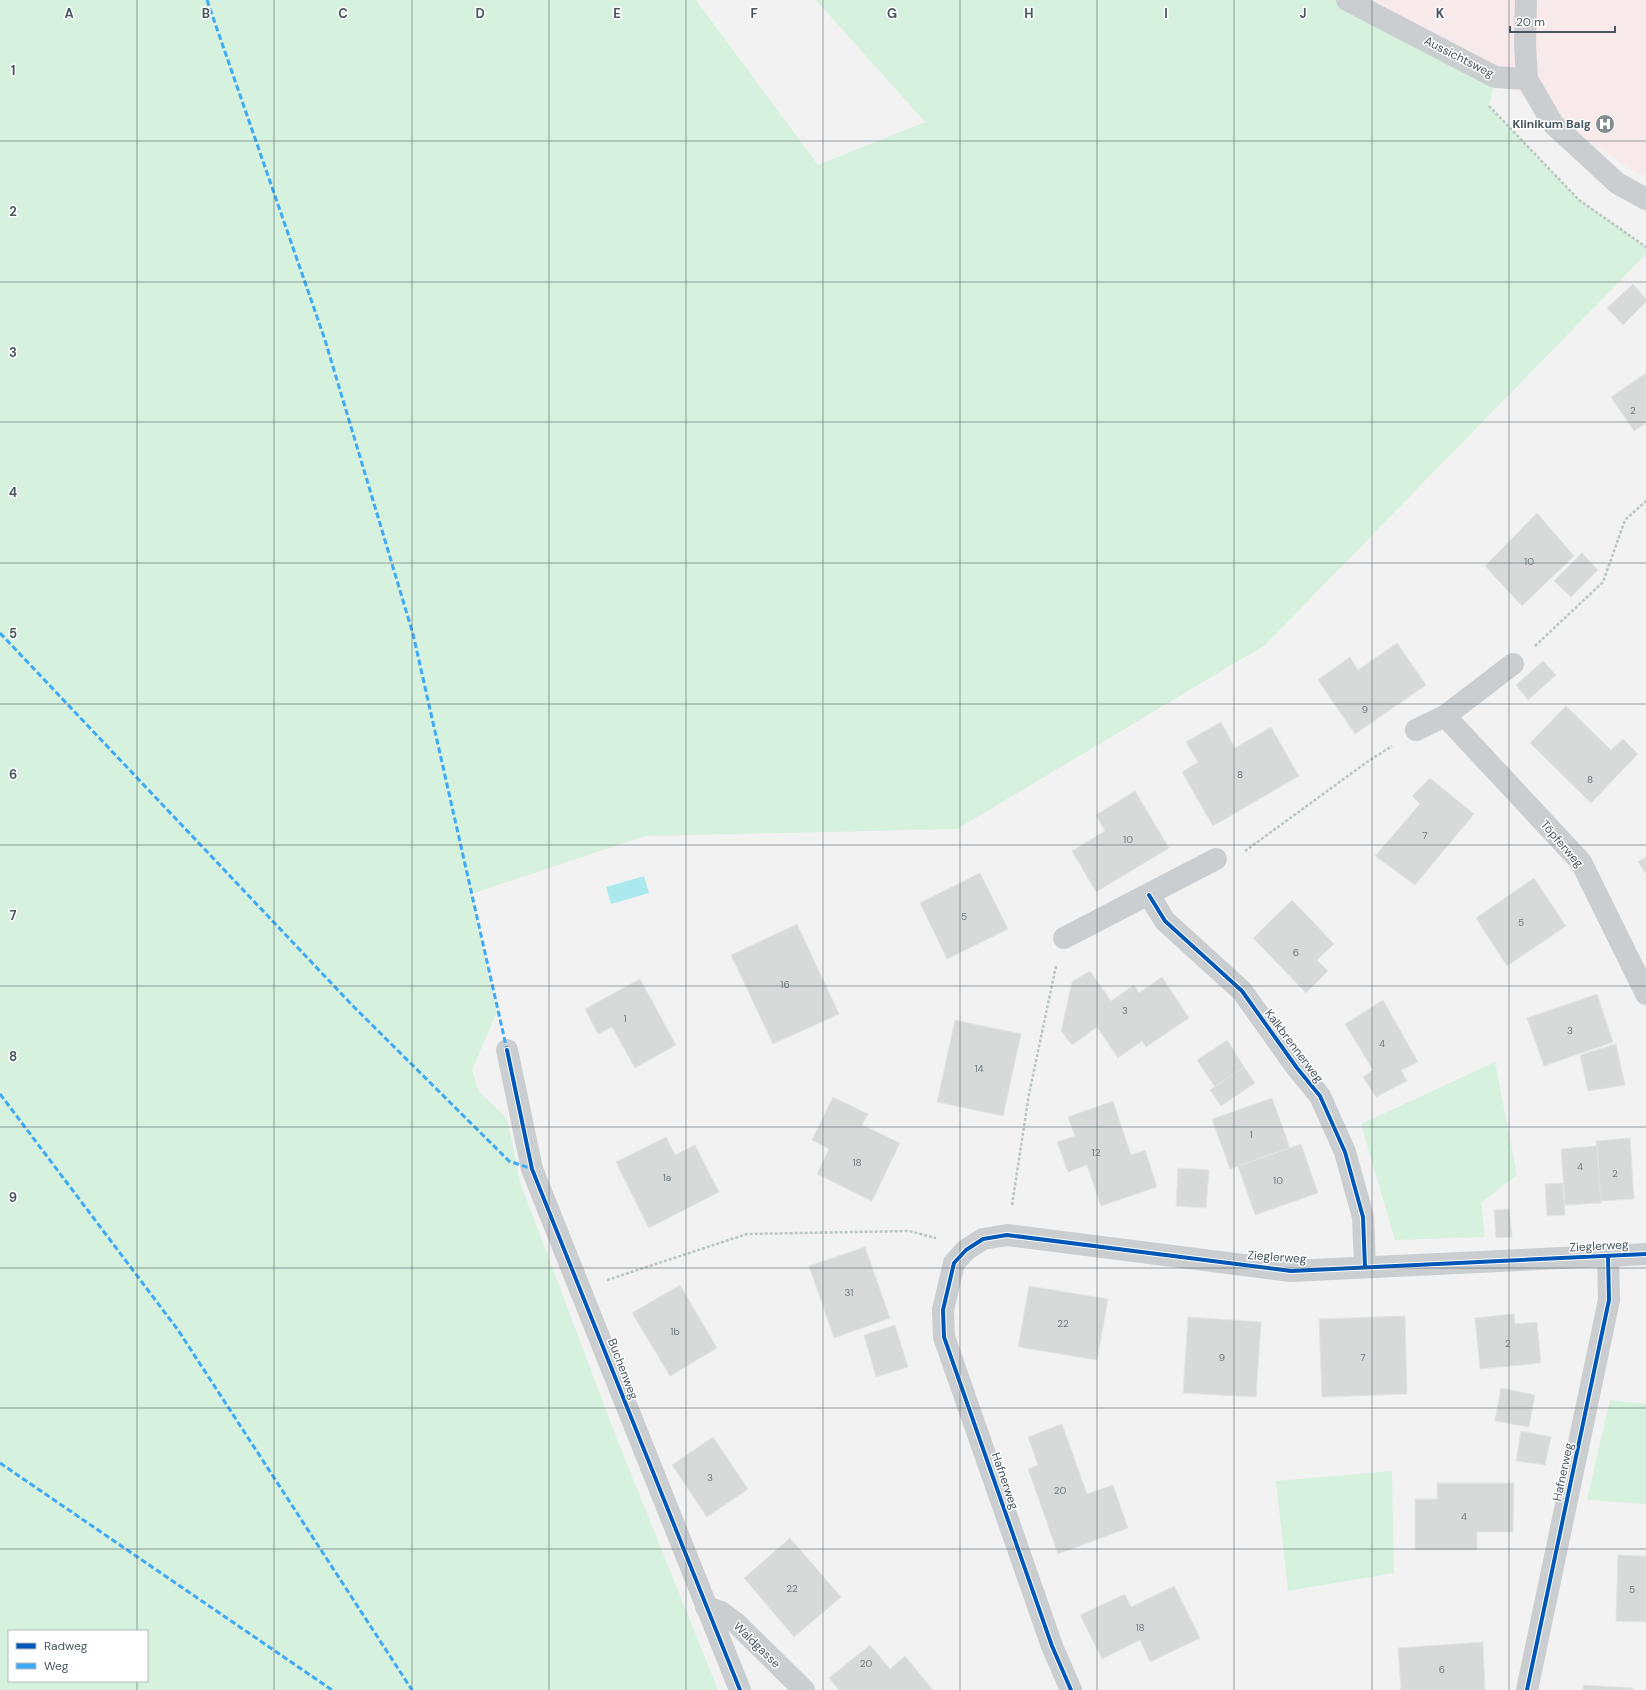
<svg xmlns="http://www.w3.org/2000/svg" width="1646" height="1690" viewBox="0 0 1646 1690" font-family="'DM Sans',sans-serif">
	<rect width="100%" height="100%" fill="#f2f2f2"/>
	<polygon fill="#f8e9ea" points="1347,0 1646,0 1646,176 1633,171 1495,77"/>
	<g fill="#d6f1de" fill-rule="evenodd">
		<path d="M0,0H696L818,165L925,122L816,0H1347L1495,77L1489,107L1579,200L1646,247V254L1265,645L957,829L645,836L471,894L497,1012L472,1070L479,1092L507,1118L520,1182L615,1434L718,1690H0ZM9,1631H147V1681H9Z"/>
		<polygon points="1495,1062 1517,1175 1481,1203 1485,1237 1395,1240 1361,1124"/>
		<polygon points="1610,1400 1646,1404 1646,1504 1587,1500"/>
		<polygon points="1392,1471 1394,1573 1288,1591 1276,1481"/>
	</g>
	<polygon fill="#abe9ef" points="644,876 649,893 611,904 606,887"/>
	<g fill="#d8dada" stroke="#e3e4e5">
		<polygon points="1633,284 1646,299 1646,302 1623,325 1607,308"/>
		<polygon points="1646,373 1646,423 1634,431 1611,397"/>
		<polygon points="1537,513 1574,556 1522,606 1485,566"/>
		<polygon points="1582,553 1598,570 1571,597 1554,581"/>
		<polygon points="1397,643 1426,685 1355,734 1318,680 1350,657 1358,670"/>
		<polygon points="1543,661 1556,675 1528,700 1516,685"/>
		<polygon points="1566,706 1611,750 1623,739 1638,754 1591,803 1530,743"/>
		<polygon points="1221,722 1235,748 1271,727 1299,776 1213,826 1182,772 1198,762 1186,742"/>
		<polygon points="1430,778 1474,814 1415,885 1375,856 1420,804 1412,796"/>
		<polygon points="1135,791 1169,848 1096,892 1072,851 1105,831 1096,815"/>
		<polygon points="1646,857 1646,874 1638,862"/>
		<polygon points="980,873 1008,929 947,959 920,903"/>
		<polygon points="1534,878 1566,926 1507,966 1476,918"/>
		<polygon points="1292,900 1334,944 1317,960 1328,971 1306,993 1253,938"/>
		<polygon points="797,924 839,1014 773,1044 731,955"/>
		<polygon points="1090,971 1111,1001 1134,985 1139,993 1162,977 1189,1018 1146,1047 1142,1041 1118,1058 1097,1027 1072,1045 1061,1031 1072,982"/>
		<polygon points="640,979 676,1045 635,1068 612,1027 598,1034 585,1009"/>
		<polygon points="1597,994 1613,1042 1544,1066 1527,1018"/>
		<polygon points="1383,1000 1418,1062 1401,1070 1407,1081 1376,1097 1363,1077 1373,1070 1345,1024"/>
		<polygon points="955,1020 1021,1034 1003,1116 937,1102"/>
		<polygon points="1227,1040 1244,1067 1215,1087 1197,1060"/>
		<polygon points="1616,1044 1625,1085 1588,1091 1580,1055"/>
		<polygon points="1244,1067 1255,1083 1221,1106 1210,1090"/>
		<polygon points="833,1097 868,1114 862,1125 900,1143 872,1201 817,1174 829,1149 812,1140"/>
		<polygon points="1272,1098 1290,1148 1230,1169 1212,1119"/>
		<polygon points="1113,1101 1131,1155 1145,1150 1157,1187 1101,1206 1087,1165 1068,1172 1057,1142 1075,1136 1068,1117"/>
		<polygon points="666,1137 675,1155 695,1145 719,1192 649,1228 616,1162"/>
		<polygon points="1630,1138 1634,1199 1600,1201 1596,1141"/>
		<polygon points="1301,1144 1318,1193 1255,1215 1238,1166"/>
		<polygon points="1597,1146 1601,1203 1565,1205 1561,1149"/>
		<polygon points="1178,1168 1209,1170 1206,1208 1176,1206"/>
		<polygon points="1563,1183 1565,1215 1547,1216 1545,1184"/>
		<polygon points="1509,1209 1512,1237 1496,1238 1494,1210"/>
		<polygon points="865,1247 890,1318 834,1338 809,1266"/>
		<polygon points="680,1285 717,1348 670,1376 632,1313"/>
		<polygon points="1029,1286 1108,1299 1097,1360 1018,1347"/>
		<polygon points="1514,1314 1515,1324 1537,1322 1541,1363 1480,1369 1475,1318"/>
		<polygon points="1405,1316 1407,1394 1322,1397 1319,1319"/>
		<polygon points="1188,1317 1261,1322 1256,1397 1183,1393"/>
		<polygon points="895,1325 908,1367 876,1377 864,1335"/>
		<polygon points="1501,1388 1535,1395 1529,1427 1495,1421"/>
		<polygon points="1062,1424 1087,1494 1113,1485 1128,1528 1058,1554 1028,1469 1038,1465 1028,1437"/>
		<polygon points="1521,1431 1551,1437 1545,1465 1516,1461"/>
		<polygon points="713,1437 748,1489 707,1517 672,1465"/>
		<polygon points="1437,1483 1514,1483 1513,1532 1477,1532 1477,1550 1415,1550 1415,1499 1437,1499"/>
		<polygon points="790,1538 841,1597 794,1637 744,1578"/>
		<polygon points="1618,1555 1646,1556 1646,1622 1616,1621"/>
		<polygon points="1174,1586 1200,1638 1150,1662 1140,1640 1102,1659 1080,1615 1125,1594 1131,1607"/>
		<polygon points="1483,1642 1485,1690 1401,1690 1398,1648"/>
		<polygon points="870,1645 890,1669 905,1656 933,1690 839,1690 829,1678"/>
		<polygon points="1583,1685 1633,1688 1633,1690 1583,1690"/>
	</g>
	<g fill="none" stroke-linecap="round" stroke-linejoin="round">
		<g stroke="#b9c6c1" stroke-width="2.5" stroke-dasharray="3 2" stroke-linecap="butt">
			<polyline points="1489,106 1579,200 1646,247"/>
			<polyline points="1535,646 1603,582 1625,520 1646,501"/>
			<polyline points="1245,851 1367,762 1392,746"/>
			<polyline points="1012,1205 1029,1094 1056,966"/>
			<polyline points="607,1280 747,1234 909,1231 936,1238"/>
		</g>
		<g stroke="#cbced0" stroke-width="22">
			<polyline points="1347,0 1495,77 1527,79"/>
			<polyline points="1526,0 1525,44 1527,79 1553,124 1617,183 1646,199"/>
			<polyline points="1445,716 1581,862 1646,994"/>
			<polyline points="1416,730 1445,716 1513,664"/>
			<polyline points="1149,895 1165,921 1242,991 1297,1068 1320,1096 1345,1152 1363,1217 1365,1267"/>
			<polyline points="1064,938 1216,859"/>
			<polyline points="507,1050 532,1169 740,1690"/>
			<polyline points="706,1607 721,1612 736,1623 804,1690"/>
			<polyline points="1071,1690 1052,1646 944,1337 943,1310 954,1263 966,1250 983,1239 1007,1235 1291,1271 1646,1254"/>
			<polyline points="1527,1690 1609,1300 1608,1256"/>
		</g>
		<g stroke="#3fa9f5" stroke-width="3" stroke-dasharray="6 3" stroke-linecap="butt">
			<polyline points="207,0 325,340 413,634 507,1050"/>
			<polyline points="0,633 353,1006 509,1161 532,1169"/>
			<polyline points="0,1094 178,1330 412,1690"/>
			<polyline points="0,1463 332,1690"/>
		</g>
		<g stroke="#fff" stroke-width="6">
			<g id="cycleway">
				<polyline points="1149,895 1165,921 1242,991 1297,1068 1320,1096 1345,1152 1363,1217 1365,1267"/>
				<polyline points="507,1050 532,1169 740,1690"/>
				<polyline points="1071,1690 1052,1646 944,1337 943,1310 954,1263 966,1250 983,1239 1007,1235 1291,1271 1646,1254"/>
				<polyline points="1527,1690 1609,1300 1608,1256"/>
			</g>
		</g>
		<use href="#cycleway" stroke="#0057b8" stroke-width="4"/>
	</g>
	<path fill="none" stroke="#48575f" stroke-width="1" stroke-opacity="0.55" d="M137,0V1631M274,0V1690M412,0V1690M549,0V1690M686,0V1690M823,0V1690M960,0V1690M1097,0V1690M1234,0V1690M1372,0V1690M1509,0V1690M0,141H1646M0,282H1646M0,422H1646M0,563H1646M0,704H1646M0,845H1646M0,986H1646M0,1127H1646M0,1268H1646M0,1408H1646M0,1549H1646M137,1681V1690"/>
	<defs>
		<g id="hospital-disc" transform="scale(1)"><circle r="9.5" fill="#848d92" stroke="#fff"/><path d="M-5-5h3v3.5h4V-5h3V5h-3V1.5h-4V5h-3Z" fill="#fff"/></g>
	</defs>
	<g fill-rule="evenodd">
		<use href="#hospital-disc" x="1605" y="124"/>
	</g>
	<g text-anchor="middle" stroke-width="3" stroke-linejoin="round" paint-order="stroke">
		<g font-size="10" fill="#6e797f">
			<text x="1633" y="414">2</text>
			<text x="1529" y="565">10</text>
			<text x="1365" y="713">9</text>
			<text x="1240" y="778">8</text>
			<text x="1590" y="783">8</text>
			<text x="1425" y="839">7</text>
			<text x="1128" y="843">10</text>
			<text x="964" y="920">5</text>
			<text x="1521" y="926">5</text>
			<text x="1296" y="956">6</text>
			<text x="785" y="988">16</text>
			<text x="1125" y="1014">3</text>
			<text x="625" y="1022">1</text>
			<text x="1570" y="1034">3</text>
			<text x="1382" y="1047">4</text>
			<text x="979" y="1072">14</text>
			<text x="1251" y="1138">1</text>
			<text x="1096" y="1156">12</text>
			<text x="857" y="1166">18</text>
			<text x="1580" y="1170">4</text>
			<text x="1615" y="1177">2</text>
			<text x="667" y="1181">1a</text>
			<text x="1278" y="1184">10</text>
			<text x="849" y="1296">31</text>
			<text x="1063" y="1327">22</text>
			<text x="675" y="1335">1b</text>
			<text x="1508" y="1347">2</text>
			<text x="1222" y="1361">9</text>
			<text x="1363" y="1361">7</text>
			<text x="710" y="1481">3</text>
			<text x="1060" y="1494">20</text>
			<text x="1464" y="1520">4</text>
			<text x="792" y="1592">22</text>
			<text x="1632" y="1593">5</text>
			<text x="1140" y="1631">18</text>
			<text x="866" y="1667">20</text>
			<text x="1442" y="1673">6</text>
		</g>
		<g font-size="12" fill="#48575f" stroke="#fff">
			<text transform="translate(1459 57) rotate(27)" y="4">Aussichtsweg</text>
			<text transform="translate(1562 844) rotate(49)" y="4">Töpferweg</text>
			<text transform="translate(1294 1046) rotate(53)" y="4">Kalkbrennerweg</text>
			<text transform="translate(1599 1246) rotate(-3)" y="4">Zieglerweg</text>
			<text transform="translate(1277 1257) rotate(4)" y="4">Zieglerweg</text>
			<text transform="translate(623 1369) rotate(69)" y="4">Buchenweg</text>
			<text transform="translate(1563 1472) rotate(-78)" y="4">Hafnerweg</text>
			<text transform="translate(1005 1481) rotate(71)" y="4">Hafnerweg</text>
			<text transform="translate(757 1645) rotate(44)" y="4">Waldgasse</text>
		</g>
		<g font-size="12" font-weight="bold" fill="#48575f" stroke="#fff" text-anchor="end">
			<text x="1591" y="128">Klinikum Balg</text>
		</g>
	</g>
	<g font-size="13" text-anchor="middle" font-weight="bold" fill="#48575f" stroke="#fff" stroke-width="3" stroke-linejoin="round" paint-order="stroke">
		<text x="69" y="18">A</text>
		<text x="206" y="18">B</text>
		<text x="343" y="18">C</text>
		<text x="480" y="18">D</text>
		<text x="617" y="18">E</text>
		<text x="754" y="18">F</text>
		<text x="892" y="18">G</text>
		<text x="1029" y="18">H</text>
		<text x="1166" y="18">I</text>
		<text x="1303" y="18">J</text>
		<text x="1440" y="18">K</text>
		<text x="13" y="75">1</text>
		<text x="13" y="216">2</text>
		<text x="13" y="357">3</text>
		<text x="13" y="497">4</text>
		<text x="13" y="638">5</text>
		<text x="13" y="779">6</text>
		<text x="13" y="920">7</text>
		<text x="13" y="1061">8</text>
		<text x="13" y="1202">9</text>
	</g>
	<rect x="8" y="1630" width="140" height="52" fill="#ffffff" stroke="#b6bcbf"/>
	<rect x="16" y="1643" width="20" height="6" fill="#0057b8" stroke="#b6bcbf"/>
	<text x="44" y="1650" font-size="12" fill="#48575f">Radweg</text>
	<rect x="16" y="1663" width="20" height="6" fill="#3fa9f5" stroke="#b6bcbf"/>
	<text x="44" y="1670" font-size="12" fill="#48575f">Weg</text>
	<path d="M1510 26v6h105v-6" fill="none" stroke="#48575f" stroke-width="2"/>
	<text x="1516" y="26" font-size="12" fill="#48575f" stroke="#ffffff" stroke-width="3" paint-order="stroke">20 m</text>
</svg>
